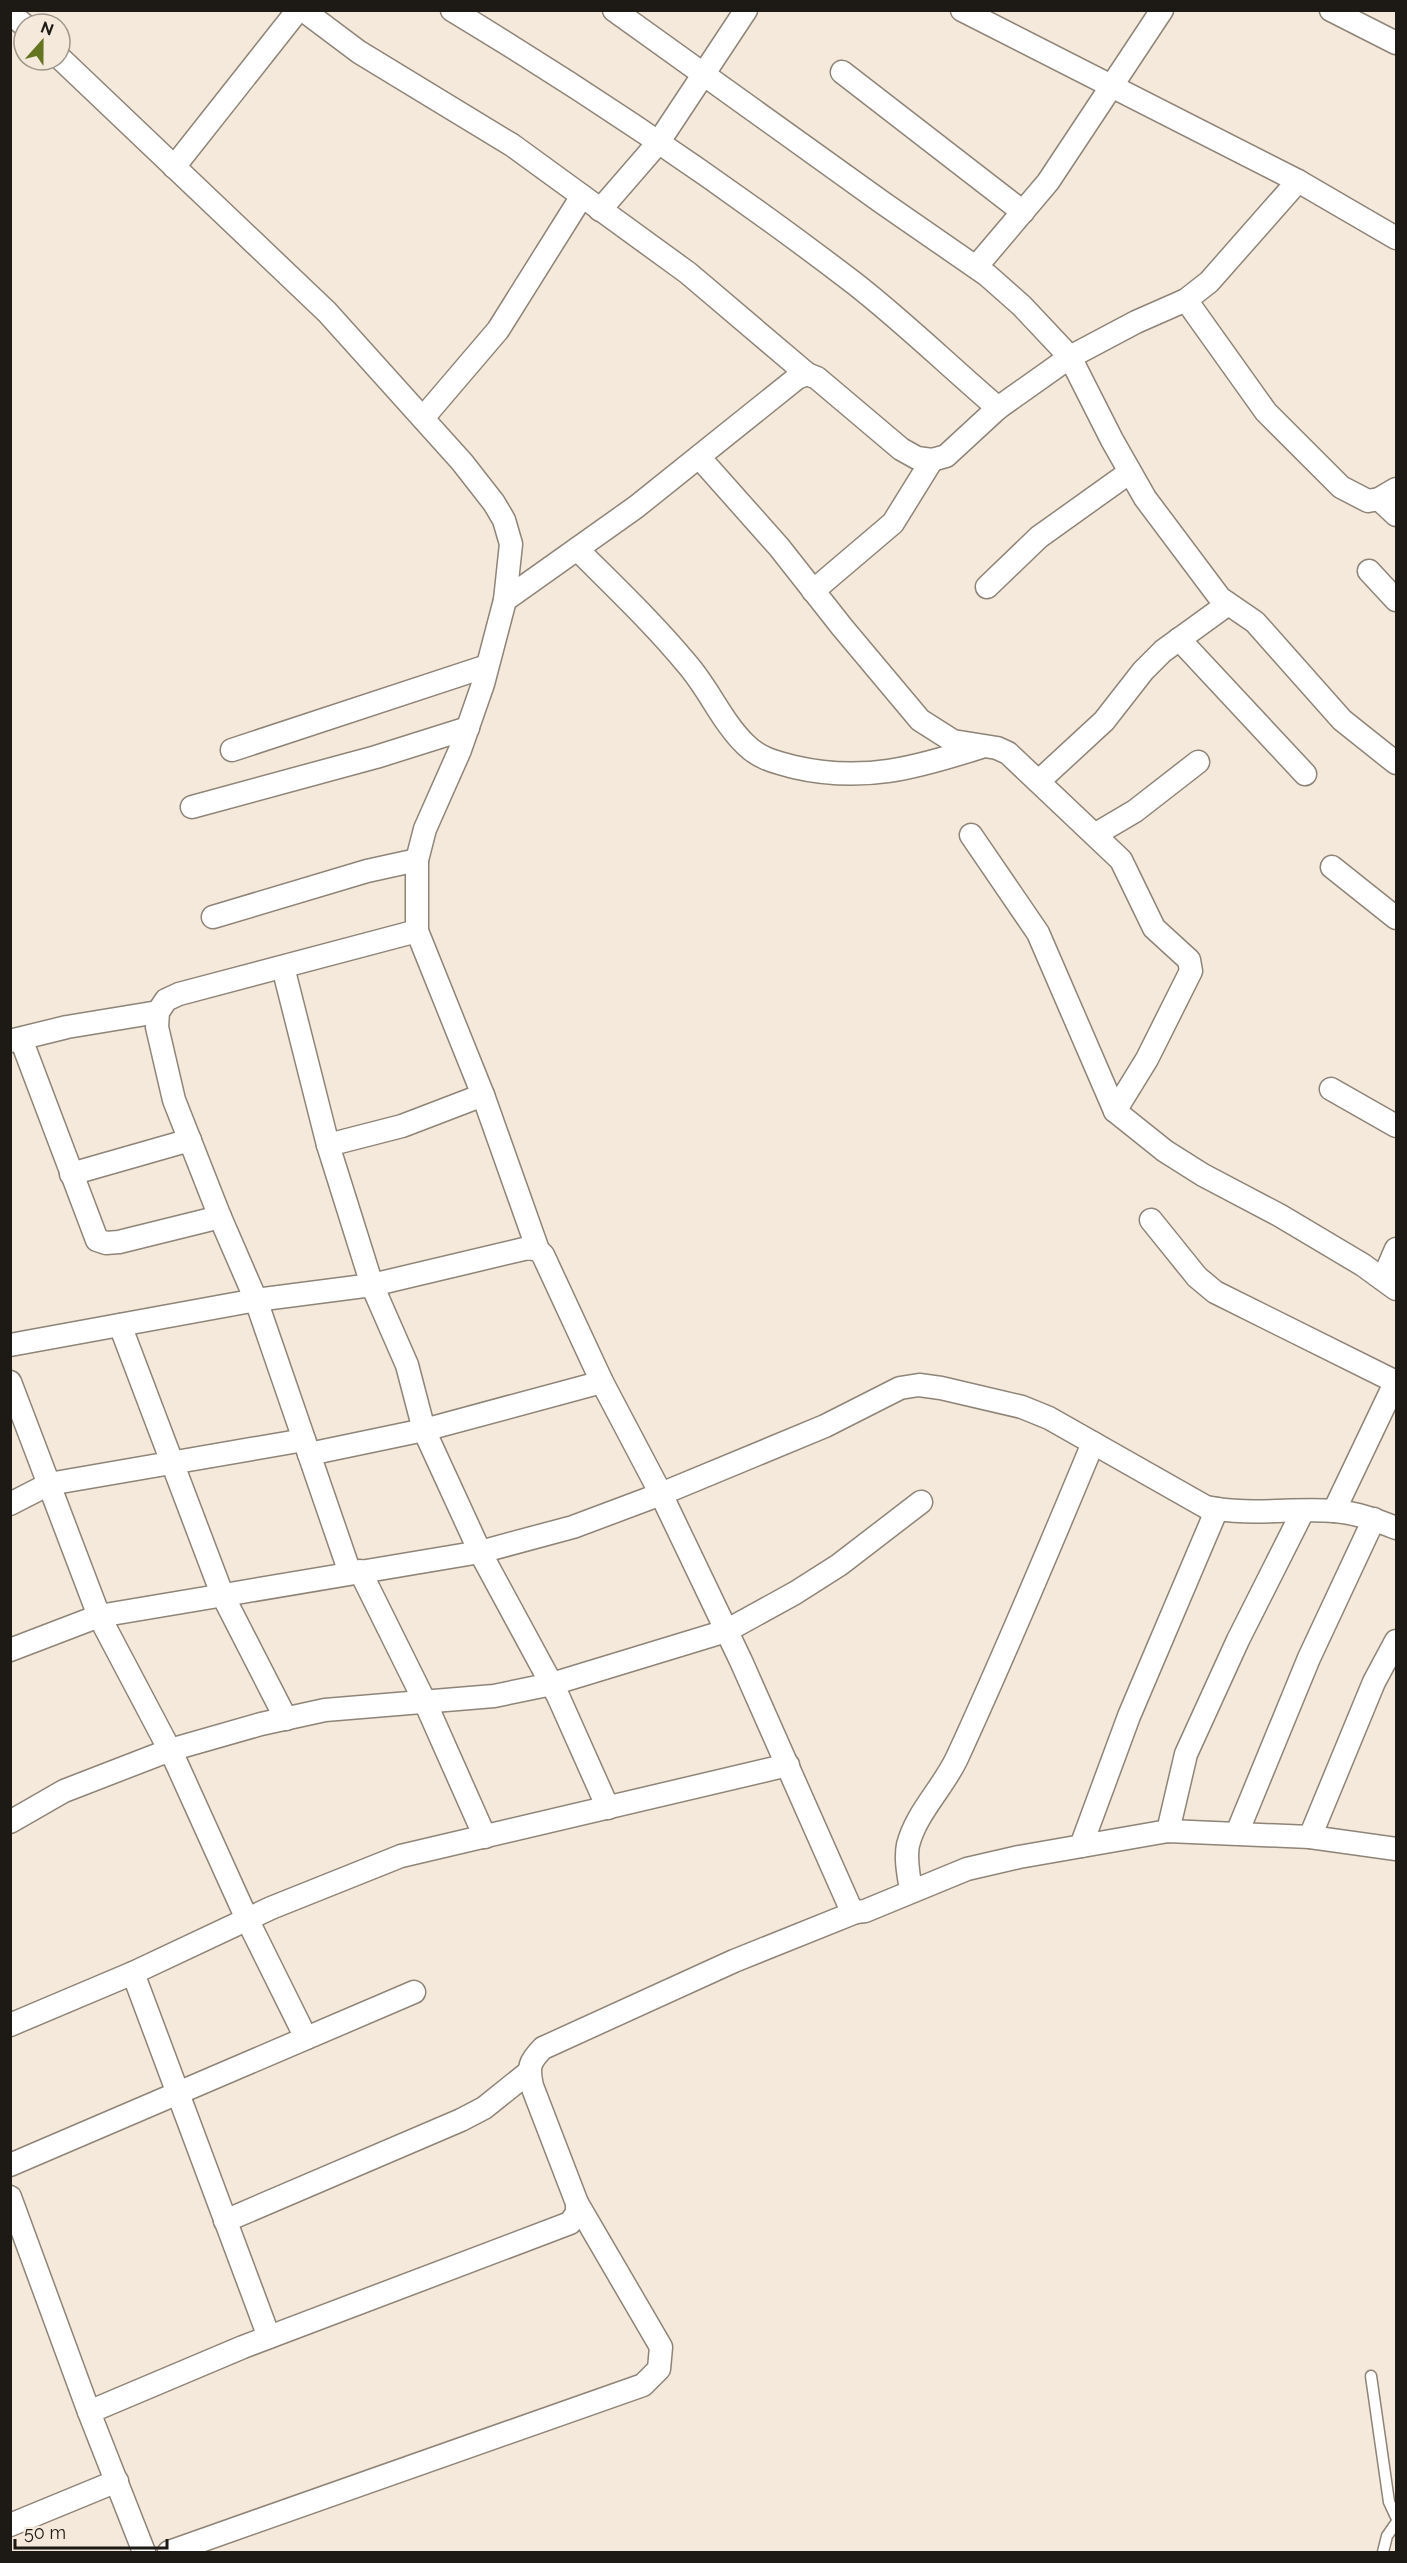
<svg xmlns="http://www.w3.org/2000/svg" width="1407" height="2563" viewBox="0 0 1407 2563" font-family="Raleway,sans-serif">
	<rect width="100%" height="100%" fill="#f4e9da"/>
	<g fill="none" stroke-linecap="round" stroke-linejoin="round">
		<g stroke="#8e8477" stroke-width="13">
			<g id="service">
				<polyline points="1371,2376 1389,2502 1396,2517"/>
				<polyline points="1383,2552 1387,2536 1396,2523"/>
			</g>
		</g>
		<g stroke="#8e8477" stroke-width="25">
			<g id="minor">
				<polyline points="303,10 359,52 512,145 688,273 807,374"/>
				<path d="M452,10C591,94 726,185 854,283C904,322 950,367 998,408"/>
				<polyline points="614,10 883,203 987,275 1022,306 1070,357 1112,440 1145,498 1220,598 1255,622 1342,720 1396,763"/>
				<polyline points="962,10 1298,181 1396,238"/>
				<polyline points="1331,10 1396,43"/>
				<polyline points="10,13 24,25"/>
				<polyline points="60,58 327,312 462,462 494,503 504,520 511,544 505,600 483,684 460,750 425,829 417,860 417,931 483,1095 538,1250"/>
				<polyline points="842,72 1023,212"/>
				<polyline points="174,167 298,10"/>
				<polyline points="600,210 658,143 746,10"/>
				<polyline points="976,267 1048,182 1162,10"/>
				<polyline points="1186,300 1266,412 1341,487 1368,501 1379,499 1396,489"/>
				<polyline points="423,418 498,330 582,196"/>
				<polyline points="699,457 779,547 842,627 920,720 953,741 997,748 1008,753 1121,860 1154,928 1189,960 1191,971 1147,1059 1115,1111"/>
				<polyline points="1379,499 1396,515"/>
				<path d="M577,549C614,586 653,623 687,664C709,689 722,722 746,745C760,759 776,762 794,767C863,783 916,768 981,747"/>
				<polyline points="1369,571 1396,600"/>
				<polyline points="987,587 1039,537 1130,472"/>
				<polyline points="813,591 893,523 932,460"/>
				<polyline points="505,600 636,507 797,378 807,374 817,378 901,449 917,458 932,460 946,456 998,408 1070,357 1136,322 1186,300 1209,282 1298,181"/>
				<polyline points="1179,639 1305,774"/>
				<polyline points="232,750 487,666"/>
				<polyline points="1039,781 1104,721 1143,671 1163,651 1228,604"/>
				<polyline points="192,807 376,757 468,728"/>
				<polyline points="1096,834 1135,811 1198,762"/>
				<polyline points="971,835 1038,933 1115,1111 1165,1151 1203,1175 1279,1215 1363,1265 1396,1289"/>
				<polyline points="1332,867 1396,918"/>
				<polyline points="213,917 367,871 417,860"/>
				<polyline points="283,967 328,1145 372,1285 407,1365 424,1430 480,1552 558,1696 608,1808"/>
				<polyline points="21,1039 97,1240 106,1243 119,1242 220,1217"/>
				<polyline points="10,1041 67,1027 158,1012"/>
				<polyline points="1331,1089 1396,1126"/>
				<polyline points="328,1145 402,1126 483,1095"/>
				<polyline points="71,1174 190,1140"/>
				<polyline points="1151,1220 1197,1277 1215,1292 1396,1382"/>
				<polyline points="1383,1279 1396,1249"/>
				<polyline points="120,1325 222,1594 286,1719"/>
				<polyline points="10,1345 256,1300 372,1285 528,1248 538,1250 543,1255 602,1382 661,1494 741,1661 850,1907 856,1912 865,1911 967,1869 1019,1857 1168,1831 1310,1837 1396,1849"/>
				<polyline points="10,1382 99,1616 175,1760 247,1919 306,2038"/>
				<polyline points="309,1454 424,1430 602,1382"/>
				<polyline points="10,1504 49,1484 304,1440"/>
				<polyline points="1334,1511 1396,1381"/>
				<polyline points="360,1571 425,1702 485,1837"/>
				<polyline points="350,1573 256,1300 220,1217 174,1100 157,1027 158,1012 166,1000 179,994 417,931"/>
				<path d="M10,1650L99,1616L480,1552L573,1527L661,1494L825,1426L900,1388L919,1385L941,1388L1022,1407L1049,1418L1206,1507C1248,1516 1291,1508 1335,1511C1357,1513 1376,1520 1396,1528"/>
				<polyline points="10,1822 64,1791 170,1750 261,1724 325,1710 494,1696 552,1684 726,1631 795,1593 839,1565 921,1502"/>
				<polyline points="1168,1831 1186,1754 1238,1640 1303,1511"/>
				<polyline points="1237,1833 1309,1658 1374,1519"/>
				<polyline points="1310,1837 1374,1682 1396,1641"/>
				<polyline points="1081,1846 1129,1716 1217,1509"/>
				<path d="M911,1891C909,1876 905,1860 908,1845C916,1813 943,1788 957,1758C1005,1654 1049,1549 1093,1443"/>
				<polyline points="133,1973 269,2337"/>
				<polyline points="10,2025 133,1973 271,1908 401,1856 788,1765"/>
				<polyline points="10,2165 414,1992"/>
				<polyline points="10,2197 89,2412 144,2552"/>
				<polyline points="225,2221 461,2120 484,2108 529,2072"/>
				<path d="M89,2412L243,2347L570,2223L577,2213V2203L532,2086C528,2067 529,2062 543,2048L734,1961L856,1912"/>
				<polyline points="10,2525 117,2481"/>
				<polyline points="169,2552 643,2385 659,2369 661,2347 577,2203"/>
			</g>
		</g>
		<use href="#service" stroke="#fff" stroke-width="10"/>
		<use href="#minor" stroke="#fff" stroke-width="22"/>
	</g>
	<rect width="1407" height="2563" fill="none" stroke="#1d1914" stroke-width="24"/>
	<g transform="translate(42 42) rotate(21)"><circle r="28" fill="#f4e9da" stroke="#9e968b" stroke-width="1.5"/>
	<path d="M0-4.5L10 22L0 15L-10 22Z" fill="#657421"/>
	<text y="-9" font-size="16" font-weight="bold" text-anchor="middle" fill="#1d1914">N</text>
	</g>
	<path d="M15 2539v9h152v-9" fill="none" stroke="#1d1914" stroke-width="3"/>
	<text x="24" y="2539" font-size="18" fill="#1d1914" stroke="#f4e9da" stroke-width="4.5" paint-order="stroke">50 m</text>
</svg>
